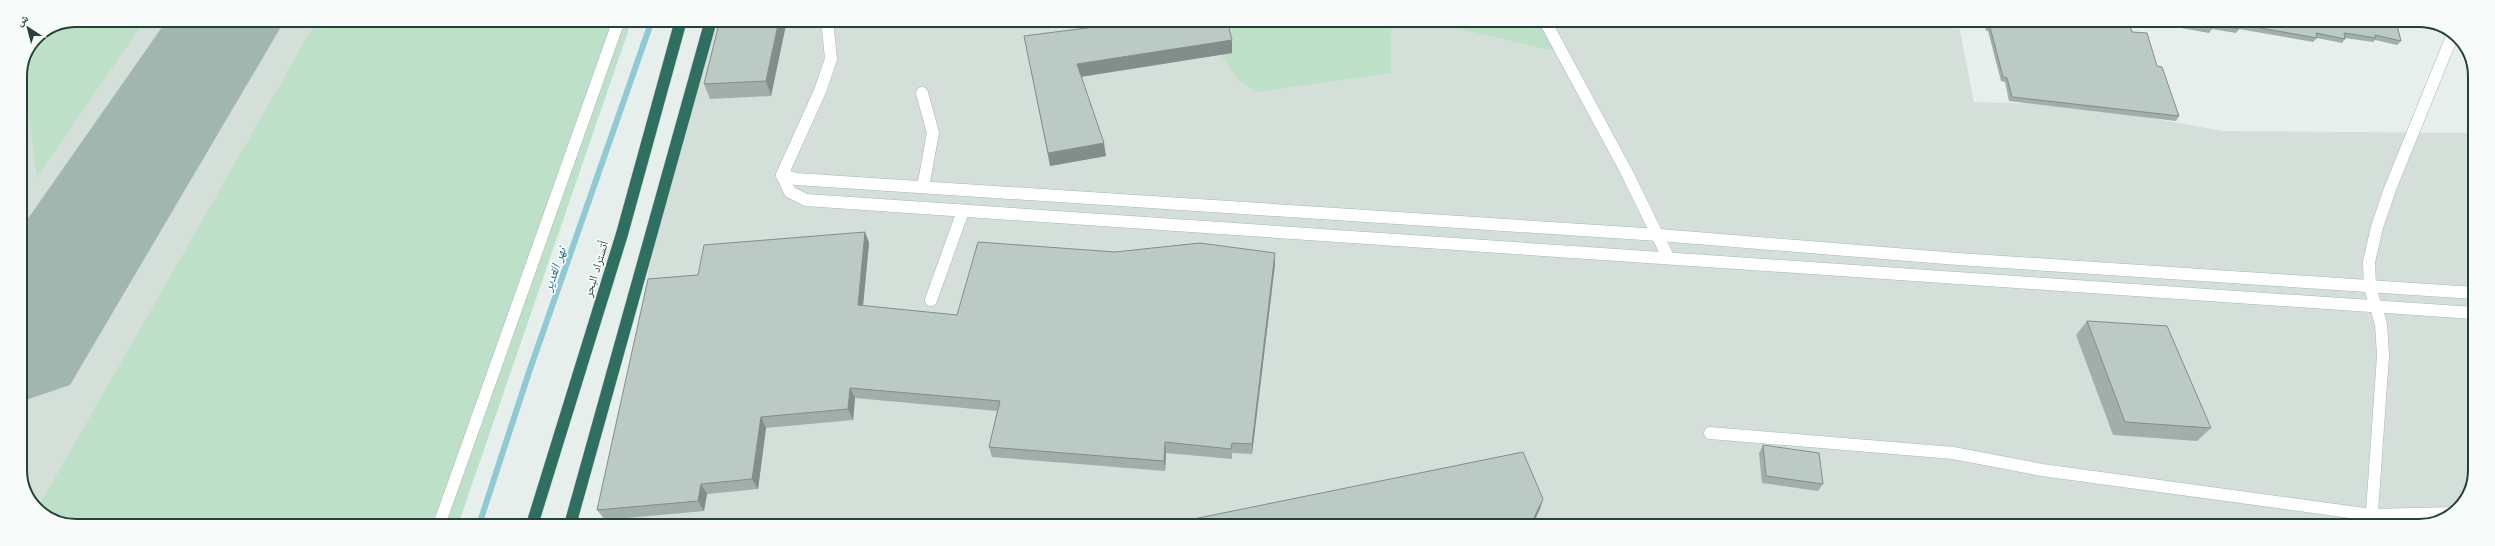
<svg xmlns="http://www.w3.org/2000/svg" width="2495" height="546" viewBox="0 0 2495 546" font-family="'Work Sans','Noto Naskh Arabic',sans-serif">
	<rect width="100%" height="100%" fill="#e6efeb"/>
	<g fill="#d4dfda">
		<polygon points="76,20 628,20 65,525 34,507 20,477 20,76 37,36"/>
		<polygon points="717,20 1215,21 1391,73 1392,21 1425,21 1567,55 1550,21 1958,21 1974,102 2049,104 2123,113 2223,131 2475,133 2474,481 2456,512 2419,526 1573,526 1569,522 1569,526 606,525 612,504 655,228"/>
	</g>
	<g fill="#bfe0c8">
		<polygon points="76,20 145,20 37,177 23,69 37,36"/>
		<polygon points="317,20 632,20 458,525 65,525 37,509"/>
		<polygon points="1215,21 1392,21 1391,73 1257,92 1237,79 1214,45"/>
		<polygon points="1425,21 1550,21 1568,55"/>
	</g>
	<g fill="none" stroke-linecap="round" stroke-linejoin="round">
		<polyline stroke="#8ec9d4" stroke-width="6" points="479,525 529,372 652,20"/>
		<polygon fill="#a2b6b0" fill-rule="evenodd" points="167,20 285,20 70,385 20,402 20,230"/>
		<g stroke="#a8b8b2" stroke-width="13">
			<g id="minor">
				<polyline points="827,20 831,59 820,91 782,175 790,192 806,200 2474,313"/>
				<polyline points="1545,21 1626,171 1668,257"/>
				<polyline points="922,93 933,133 923,187"/>
				<polyline points="782,175 796,179 1659,235 1958,259 2474,293"/>
				<polyline points="931,300 963,211"/>
				<polyline points="1710,433 1953,453 2042,470 2372,515 2455,513"/>
				<polyline points="439,525 619,20"/>
				<polyline points="2371,526 2383,356 2381,324 2370,287 2369,262 2377,227 2390,189 2453,34"/>
			</g>
		</g>
		<g stroke="#c2cac8" stroke-width="13">
			<g id="highway">
				<polyline points="532,525 622,234 681,20"/>
				<polyline points="570,525 711,20"/>
			</g>
		</g>
		<use href="#minor" stroke="#fff" stroke-width="12"/>
		<use href="#highway" stroke="#2f6f62" stroke-width="12"/>
	</g>
	<g fill="#a1aea9">
		<polygon points="787,20 771,96 710,99 704,84"/>
		<polygon points="1984,21 2128,21 2132,32 2157,66 2179,116 2176,121 2009,101 2005,82 2001,81 1988,31 1986,31"/>
		<polygon points="2163,21 2396,21 2401,41 2397,45 2375,40 2373,42 2345,38 2345,39 2342,43 2317,38 2313,42 2239,29 2236,33 2212,29 2209,33 2164,25"/>
		<polygon points="1024,36 1232,40 1232,53 1081,77 1106,156 1050,166"/>
		<polygon points="865,232 869,243 863,306 957,315 1275,264 1252,454 1232,453 1232,459 1166,453 1165,471 992,457 989,447 997,411 855,398 853,420 766,428 758,489 707,494 704,511 605,520 597,510 698,275"/>
		<polygon points="2087,321 2211,428 2197,441 2113,435 2076,335"/>
		<polygon points="1763,445 1823,484 1818,491 1762,483 1759,453"/>
	</g>
	<g fill="#838d89">
		<polygon points="779,20 787,20 771,96 766,81"/>
		<polygon points="1232,40 1232,53 1079,77 1077,64"/>
		<polygon points="1104,143 1106,156 1050,166 1048,153"/>
		<polygon points="865,232 869,243 862,316 858,305"/>
		<polygon points="1275,253 1275,264 1252,454 1252,444"/>
		<polygon points="850,388 855,398 853,420 848,409"/>
		<polygon points="761,417 766,428 758,489 752,479"/>
		<polygon points="1165,442 1166,453 1165,471 1164,461"/>
		<polygon points="701,484 707,494 704,511 698,501"/>
		<polygon points="1543,499 1540,509 1532,526 1530,526"/>
	</g>
	<g fill="#bbcac4" stroke="#838d89">
		<polygon points="720,20 779,20 766,81 704,84"/>
		<polygon points="1149,20 1227,21 1232,40 1077,64 1104,143 1048,153 1024,36"/>
		<polygon points="1987,21 2128,21 2132,32 2147,33 2157,66 2162,67 2179,116 2012,97 2007,78 2003,77 1990,27 1988,27"/>
		<polygon points="2167,21 2396,21 2401,41 2375,35 2376,38 2344,33 2345,39 2316,33 2317,38 2238,24 2239,29 2212,24 2212,28"/>
		<polygon points="865,232 858,305 957,315 978,242 1115,252 1200,243 1275,253 1252,444 1232,443 1231,449 1165,442 1164,461 989,447 1000,401 850,388 848,409 761,417 752,479 701,484 698,501 597,510 648,279 698,275 704,245"/>
		<polygon points="2087,321 2167,326 2211,428 2125,422"/>
		<polygon points="1763,445 1819,453 1823,484 1766,476"/>
		<polygon points="1523,452 1543,499 1530,526 1164,525"/>
	</g>
	<g text-anchor="middle" stroke-width="3.5" stroke-linejoin="round" paint-order="stroke">
		<g font-size="12" fill="#24423a" stroke="#f7fbf9">
			<text transform="translate(596 269) rotate(-73)" y="4">أتستراد البحر</text>
		</g>
		<g font-size="13" font-style="italic" fill="#1c6f80" stroke="#f7fbf9">
			<text transform="translate(554 269) rotate(-71)" y="5">نهر الغدير</text>
		</g>
	</g>
	<path d="M0 0H2495V546H0ZM76 27H2419A49 49 0 0 1 2468 76V470A49 49 0 0 1 2419 519H76A49 49 0 0 1 27 470V76A49 49 0 0 1 76 27Z" fill="#f7fbf9" fill-rule="evenodd"/>
	<path fill="none" stroke="#24423a" stroke-width="2" d="M76 27H2419A49 49 0 0 1 2468 76V470A49 49 0 0 1 2419 519H76A49 49 0 0 1 27 470V76A49 49 0 0 1 76 27Z"/>
	<g transform="translate(28 28) rotate(324)" stroke="#f7fbf9" stroke-width="3" paint-order="stroke">
	<path d="M0-3L7 15L0 10L-7 15Z" fill="#24423a"/>
	<text y="-6" font-size="11" font-weight="bold" text-anchor="middle" fill="#24423a">ش</text>
	</g>
</svg>
